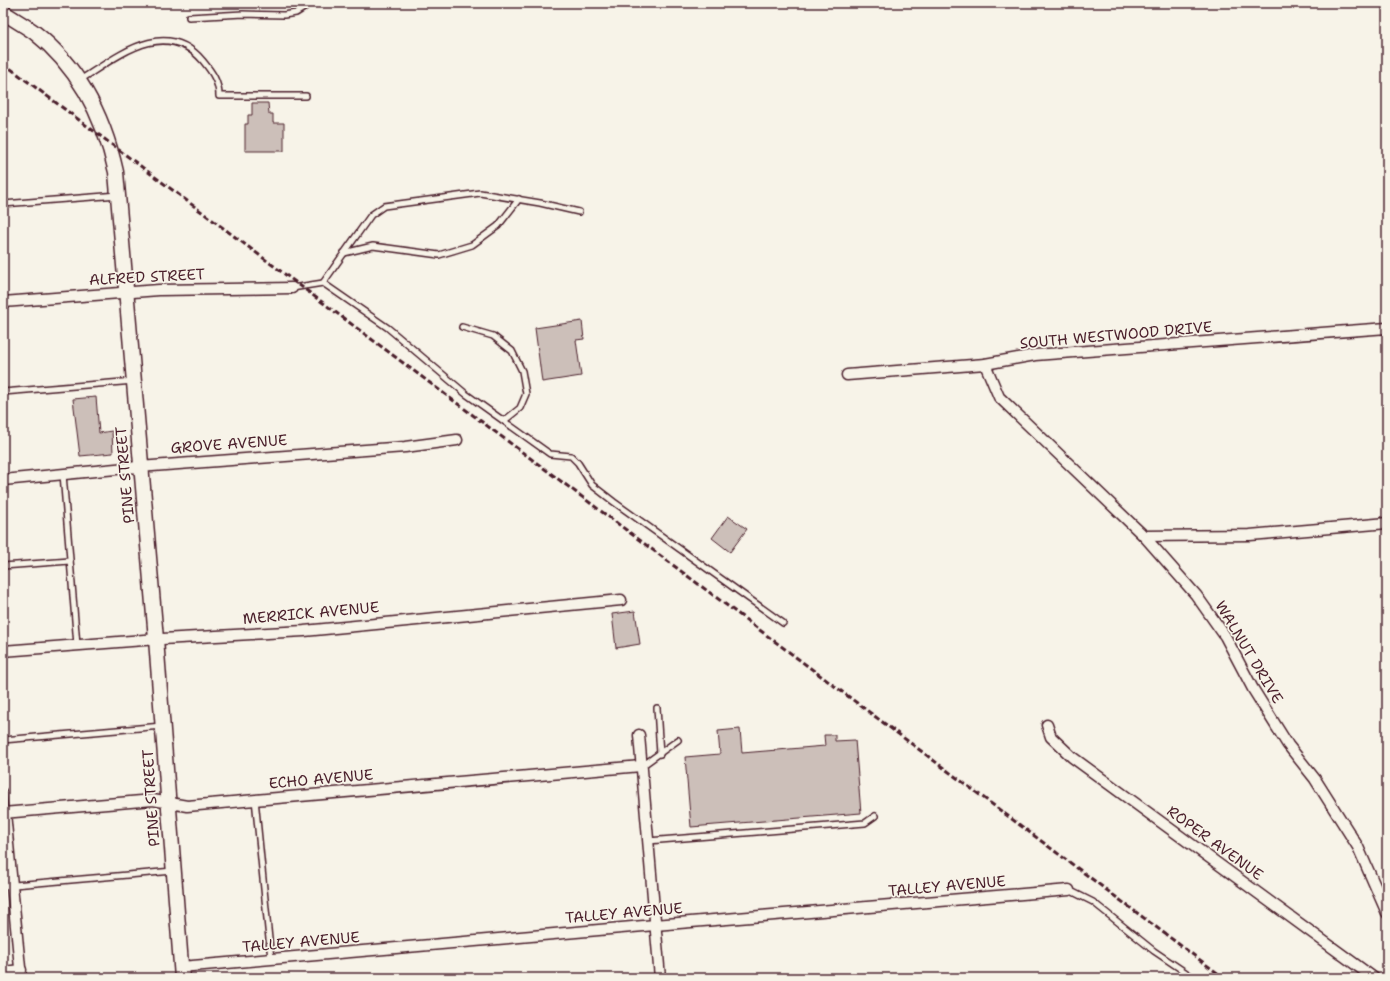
<svg xmlns="http://www.w3.org/2000/svg" width="1390" height="981" viewBox="0 0 1390 981" font-family="'Shantell Sans',sans-serif">
	<rect width="100%" height="100%" fill="#f7f3e8"/>
	<filter id="ink" filterUnits="userSpaceOnUse"><feTurbulence type="fractalNoise" baseFrequency=".025" numOctaves="2"/><feDisplacementMap in="SourceGraphic" scale="8" xChannelSelector="R" yChannelSelector="G"/><feConvolveMatrix kernelMatrix="1 2 1 2 8 2 1 2 1" color-interpolation-filters="sRGB"/></filter>
	<g filter="url(#ink)">
		<g fill="#ccbfb9" stroke="#4a1f2b">
			<polygon points="252,103 268,103 269,114 273,114 273,123 284,123 284,151 245,151 245,124 248,124 248,115 252,115"/>
			<polygon points="582,321 584,339 576,340 581,376 542,382 535,328"/>
			<polygon points="96,397 99,433 112,431 113,453 80,456 73,399"/>
			<polygon points="728,516 747,529 730,552 712,538"/>
			<polygon points="635,611 640,644 616,648 612,614"/>
			<polygon points="740,729 742,753 825,746 824,735 835,735 835,741 855,740 861,813 691,827 685,757 720,754 718,731"/>
		</g>
		<g fill="none" stroke-linecap="round" stroke-linejoin="round">
			<g stroke="#4a1f2b" stroke-width="8">
				<g id="service">
					<polyline points="189,17 243,14 284,15 296,13 304,8 308,3"/>
					<path d="M80,80C117,57 165,16 203,61C212,72 219,82 219,96H306"/>
					<polyline points="3,204 118,195"/>
					<polyline points="344,253 373,246 439,255 472,245 498,226 519,199"/>
					<polyline points="323,283 371,215 384,206 480,193 540,203 579,212"/>
					<polyline points="292,288 323,283 388,328 466,394 550,454 571,456 578,463 592,485 614,502 783,623"/>
					<polyline points="462,327 493,336 512,351 522,371 526,394 520,408 504,421"/>
					<polyline points="3,392 134,381"/>
					<polyline points="63,474 77,645"/>
					<polyline points="3,566 70,561"/>
					<polyline points="657,708 660,754"/>
					<polyline points="3,740 162,726"/>
					<polyline points="642,766 678,740"/>
					<polyline points="3,791 5,813"/>
					<polyline points="255,799 271,959"/>
					<polyline points="648,841 865,823 875,816"/>
					<polyline points="3,886 173,871"/>
					<polyline points="1069,890 1093,902 1154,951 1194,978"/>
				</g>
			</g>
			<g stroke="#4a1f2b" stroke-width="13">
				<g id="minor">
					<polyline points="3,302 159,290 292,288"/>
					<polyline points="985,364 999,397 1144,536 1196,595 1225,636 1253,689 1288,745 1315,779 1358,847 1387,913"/>
					<polyline points="847,375 985,364 1035,355 1387,328"/>
					<polyline points="3,480 126,468 405,447 457,440"/>
					<polyline points="1144,536 1250,535 1387,523"/>
					<polyline points="3,651 144,640 304,631 621,600"/>
					<polyline points="1047,725 1051,737 1072,757 1374,978"/>
					<polyline points="639,735 660,978"/>
					<polyline points="3,813 153,800 187,806 641,766"/>
					<polyline points="5,813 21,978"/>
					<polyline points="181,967 655,925 1069,890"/>
					<polyline points="3,972 21,970"/>
				</g>
			</g>
			<g stroke="#4a1f2b" stroke-width="17">
				<path id="secondary" d="M3,12C13,19 24,25 34,32C79,67 104,118 116,172L156,639L182,978"/>
			</g>
			<use href="#service" stroke="#f7f3e8" stroke-width="5"/>
			<use href="#minor" stroke="#f7f3e8" stroke-width="10"/>
			<use href="#secondary" stroke="#f7f3e8" stroke-width="14"/>
			<polyline stroke="#4a1f2b" stroke-width="3" stroke-dasharray="6 3" stroke-linecap="butt" points="3,63 1224,978"/>
		</g>
	</g>
	<g text-anchor="middle" stroke-width="3.5" stroke-linejoin="round" paint-order="stroke">
		<g font-size="15" fill="#4a1f2b" stroke="#f7f3e8">
			<text transform="translate(147 277) rotate(-3)" y="5">ALFRED STREET</text>
			<text transform="translate(1116 335) rotate(-5)" y="5">SOUTH WESTWOOD DRIVE</text>
			<text transform="translate(229 444) rotate(-4)" y="5">GROVE AVENUE</text>
			<text transform="translate(125 475) rotate(-95)" y="5">PINE STREET</text>
			<text transform="translate(311 613) rotate(-5)" y="5">MERRICK AVENUE</text>
			<text transform="translate(1249 652) rotate(59)" y="5">WALNUT DRIVE</text>
			<text transform="translate(321 779) rotate(-5)" y="5">ECHO AVENUE</text>
			<text transform="translate(151 798) rotate(-94)" y="5">PINE STREET</text>
			<text transform="translate(1215 843) rotate(36)" y="5">ROPER AVENUE</text>
			<text transform="translate(947 886) rotate(-5)" y="5">TALLEY AVENUE</text>
			<text transform="translate(624 913) rotate(-5)" y="5">TALLEY AVENUE</text>
			<text transform="translate(301 942) rotate(-5)" y="5">TALLEY AVENUE</text>
		</g>
	</g>
	<rect width="1390" height="981" fill="none" stroke="#f7f3e8" stroke-width="16"/>
	<rect x="8" y="8" width="1374" height="965" fill="none" stroke="#4a1f2b" stroke-width="1.5" filter="url(#ink)"/>
</svg>
